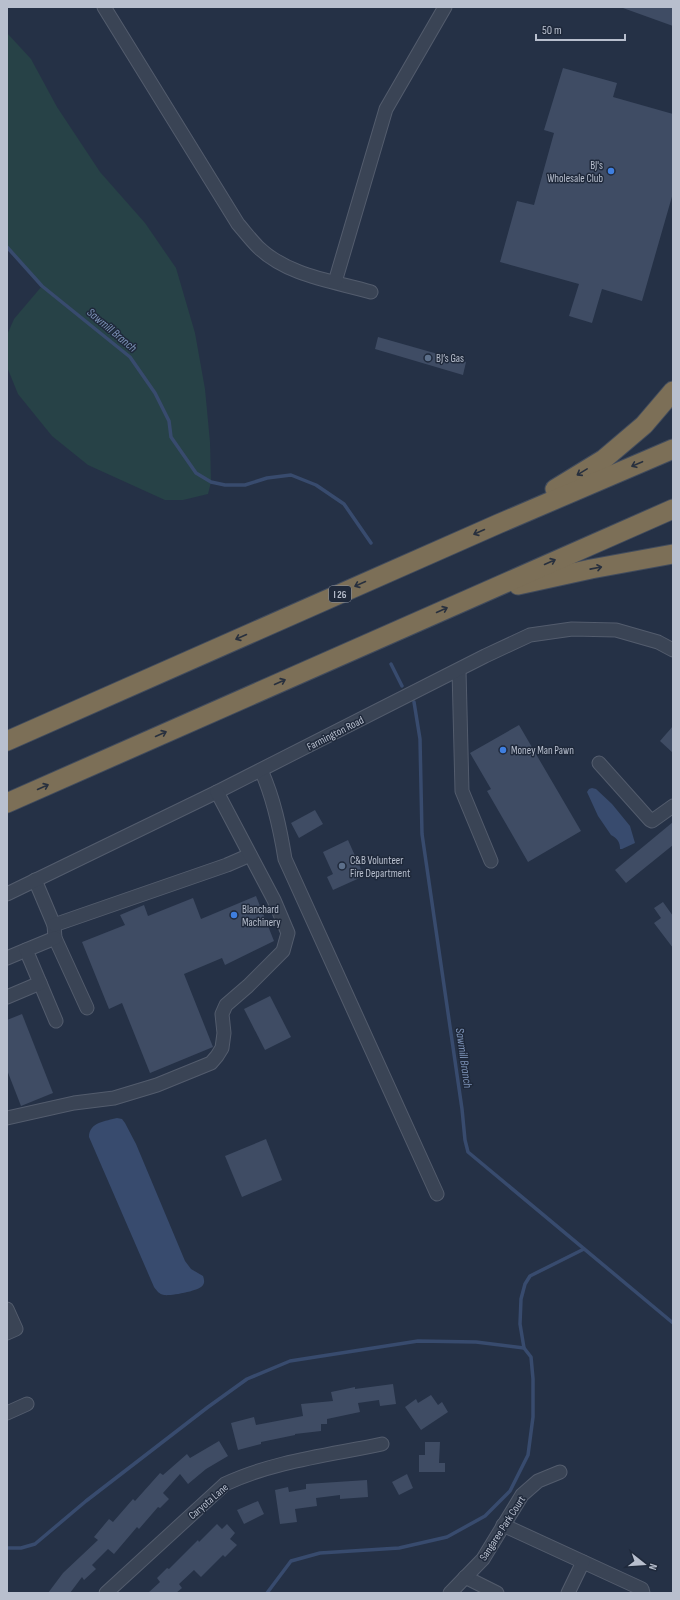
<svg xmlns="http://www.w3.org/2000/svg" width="680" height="1600" viewBox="0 0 680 1600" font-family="'Sofia Sans Condensed',sans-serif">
	<rect width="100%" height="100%" fill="#253146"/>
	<polygon fill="#274247" points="7,33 31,59 57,107 100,172 145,223 176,268 195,333 205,389 210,442 211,482 208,494 183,500 165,500 88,465 52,436 18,394 7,367 7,335 14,319 42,286 7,247"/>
	<g fill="#384b6e">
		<path d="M592,788L596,789L612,804L630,826L635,843L622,849H620C620,842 617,838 611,835L598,816L587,792L589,789Z"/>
		<path d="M117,1118L122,1119L125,1123L136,1144L185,1261L191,1269L203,1276C204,1279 205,1282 203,1285C200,1291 171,1296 164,1295C159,1294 157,1291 154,1287L89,1137C89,1122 106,1121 117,1118Z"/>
	</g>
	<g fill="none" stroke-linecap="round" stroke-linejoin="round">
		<g stroke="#384b6e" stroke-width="3.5">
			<polyline points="7,247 42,286 130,357 155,393 169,421 171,437 196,473 211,482 225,485 245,485 267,478 291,475 316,485 344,504 371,543"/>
			<polyline points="391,664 402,686"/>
			<polyline points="414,702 420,739 422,834 462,1109 465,1140 468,1152 673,1323"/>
			<polyline points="7,1548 21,1548 35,1544 86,1501 208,1407 247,1379 290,1361 418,1341 476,1342 524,1348"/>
			<polyline points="267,1593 291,1561 320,1553 399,1548 447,1537 485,1516 510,1491 528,1455 533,1417 533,1379 531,1357 524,1348 520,1324 521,1299 525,1284 530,1276 584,1249"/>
		</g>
	</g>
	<g fill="#3f4c64">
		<polygon points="624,7 673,7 673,26 623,8"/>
		<polygon points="563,68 617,83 613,97 673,114 673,193 642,301 602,289 592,323 569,316 579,284 500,262 517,201 534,205 554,133 544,130"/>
		<polygon points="378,337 466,362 463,375 375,349"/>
		<polygon points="519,725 581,831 528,862 487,791 491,789 470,753"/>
		<polygon points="673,726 673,753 660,741"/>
		<polygon points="315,810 323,824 299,838 291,823"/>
		<polygon points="673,822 673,845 626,883 615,870"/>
		<polygon points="348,840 364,876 333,890 327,877 333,874 323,852"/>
		<polygon points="256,896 274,941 225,965 222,958 184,974 213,1047 150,1073 122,1003 109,1009 82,942 125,925 120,915 144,905 148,916 193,898 201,919"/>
		<polygon points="663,902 673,916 673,948 654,923 661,918 654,908"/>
		<polygon points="270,996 291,1037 265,1050 244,1009"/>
		<polygon points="22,1014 53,1093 21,1106 7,1070 7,1020"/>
		<polygon points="266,1139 282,1180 242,1197 225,1156"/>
		<polygon points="393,1384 396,1404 380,1406 379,1400 358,1403 360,1412 327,1419 327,1424 321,1424 321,1431 295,1434 295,1435 261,1442 261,1444 238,1450 231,1423 254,1417 256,1425 303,1416 301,1404 333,1401 331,1392 355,1387 355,1389"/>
		<polygon points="431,1395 438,1405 442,1402 448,1412 421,1430 405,1407 416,1399 418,1403"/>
		<polygon points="219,1441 228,1456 206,1469 188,1484 180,1474 163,1493 169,1499 160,1508 158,1507 139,1529 137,1527 114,1554 108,1549 92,1565 96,1569 84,1580 82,1577 70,1593 48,1593 63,1573 98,1540 94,1537 109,1519 113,1522 133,1499 135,1501 160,1473 163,1475 187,1454 190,1458"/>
		<polygon points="425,1442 440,1442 439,1463 445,1463 445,1472 419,1472 419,1455 425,1455"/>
		<polygon points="407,1474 413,1488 399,1495 392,1482"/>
		<polygon points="367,1480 368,1497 340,1499 340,1495 316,1498 317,1506 295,1509 297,1522 280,1524 275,1490 288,1487 289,1492 306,1489 306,1484"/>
		<polygon points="258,1501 264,1514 244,1524 237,1510"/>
		<polygon points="217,1524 222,1529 227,1524 235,1533 230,1539 237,1545 225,1557 223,1555 201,1577 194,1570 179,1584 182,1588 176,1593 148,1593 160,1582 157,1578 167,1568 169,1569 198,1540 199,1542"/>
	</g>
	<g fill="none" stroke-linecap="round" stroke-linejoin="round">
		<g stroke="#535c6d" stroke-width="15">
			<g id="minor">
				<path d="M104,7L238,224C245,232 251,240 258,247C288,276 333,281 371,292"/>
				<polyline points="335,282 386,109 445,7"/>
				<polyline points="459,670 462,791 491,861"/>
				<polyline points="599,763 650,820 652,821 673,806"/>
				<path d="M261,770C274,799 280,828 285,859L437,1194"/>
				<polyline points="35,880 54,925 55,938 87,1008"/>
				<polyline points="7,894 217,792 485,656 530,635 572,629 616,630 658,642 673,650"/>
				<polyline points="54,925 227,865 250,855"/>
				<polyline points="7,958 26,950"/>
				<polyline points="40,983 56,1021"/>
				<polyline points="7,997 40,983 26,950 55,938"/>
				<polyline points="7,1118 74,1103 114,1098 157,1085 211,1063 217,1056 222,1048 224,1033 222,1014 226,1005 248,986 283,951 288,933 274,900 217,792"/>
				<polyline points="7,1309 16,1329 7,1333"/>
				<polyline points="7,1413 27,1404"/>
				<polyline points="503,1525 642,1589 643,1593"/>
				<polyline points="465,1577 497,1593"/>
				<path d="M106,1593L225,1484C274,1461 330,1455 382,1444"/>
				<polyline points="450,1593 483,1559 522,1495 538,1481 560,1472"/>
				<polyline points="568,1593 583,1562"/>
			</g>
		</g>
		<g stroke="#424c5d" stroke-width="21">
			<g id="highway">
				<polyline points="555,489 604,459 644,425 673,391"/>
				<polyline points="518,585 591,569 673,554"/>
				<polyline points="7,741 498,524 673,449"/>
				<polyline points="7,803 673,509"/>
			</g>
		</g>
		<use href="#minor" stroke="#3a4455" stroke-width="13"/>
		<use href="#highway" stroke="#7c6f57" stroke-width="19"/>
	</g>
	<defs><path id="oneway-shaft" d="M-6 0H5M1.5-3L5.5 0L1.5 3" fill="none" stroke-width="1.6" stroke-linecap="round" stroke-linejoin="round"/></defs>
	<g stroke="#28303e">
		<use href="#oneway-shaft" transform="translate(637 464) rotate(157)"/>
		<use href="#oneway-shaft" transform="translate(582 472) rotate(149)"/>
		<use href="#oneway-shaft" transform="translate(479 532) rotate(156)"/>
		<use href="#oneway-shaft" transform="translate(550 562) rotate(-24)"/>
		<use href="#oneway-shaft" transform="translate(596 568) rotate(-11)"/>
		<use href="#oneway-shaft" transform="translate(360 584) rotate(156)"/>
		<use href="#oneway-shaft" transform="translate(442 610) rotate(-24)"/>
		<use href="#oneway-shaft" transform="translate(241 637) rotate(156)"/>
		<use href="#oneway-shaft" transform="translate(280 682) rotate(-24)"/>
		<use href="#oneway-shaft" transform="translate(161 734) rotate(-24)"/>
		<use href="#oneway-shaft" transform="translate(43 787) rotate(-24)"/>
	</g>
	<g fill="#3f7fe0" stroke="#1f293b" stroke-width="1.5">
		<circle cx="611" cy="171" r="4"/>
		<circle cx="503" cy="750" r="4"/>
		<circle cx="234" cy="915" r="4"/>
	</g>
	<g fill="#5c6f8a" stroke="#1f293b" stroke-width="1.5">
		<circle cx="428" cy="358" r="4"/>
		<circle cx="342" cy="866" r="4"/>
	</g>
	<g text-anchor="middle" stroke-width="3" stroke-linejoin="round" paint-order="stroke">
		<rect fill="#1f293b" stroke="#8a92a2" stroke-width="1" x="329" y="586" width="22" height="16" rx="3"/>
		<g font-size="10" font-weight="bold" fill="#b8bfce">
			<text x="340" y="598">I 26</text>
		</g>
		<g font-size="11" fill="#b8bfce" stroke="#1f293b" text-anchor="start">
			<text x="603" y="169" text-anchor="end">BJ's<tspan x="603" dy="13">Wholesale Club</tspan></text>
			<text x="436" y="362">BJ’s Gas</text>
			<text x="511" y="754">Money Man Pawn</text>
			<text x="350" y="864">C&amp;B Volunteer<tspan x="350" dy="13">Fire Department</tspan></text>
			<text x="242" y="913">Blanchard<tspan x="242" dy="13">Machinery</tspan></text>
		</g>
		<g font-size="11" fill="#b8bfce" stroke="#1f293b">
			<text transform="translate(335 733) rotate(-27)" y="4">Farmington Road</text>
			<text transform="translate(208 1501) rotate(-41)" y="4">Caryota Lane</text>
			<text transform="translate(502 1528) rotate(-57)" y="4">Sangaree Park Court</text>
		</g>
		<g font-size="12" font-style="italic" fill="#7d93b8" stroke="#1f293b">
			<text transform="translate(112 330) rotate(40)" y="4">Sawmill Branch</text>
			<text transform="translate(464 1058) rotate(82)" y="4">Sawmill Branch</text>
		</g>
	</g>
	<rect width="680" height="1600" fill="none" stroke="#b8bfce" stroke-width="16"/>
	<g transform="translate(644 1564) rotate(107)" stroke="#1f293b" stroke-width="3" paint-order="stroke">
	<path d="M0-3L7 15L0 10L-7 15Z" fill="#b8bfce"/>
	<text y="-6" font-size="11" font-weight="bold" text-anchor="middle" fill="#b8bfce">N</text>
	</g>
	<path d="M536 34v6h89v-6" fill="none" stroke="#b8bfce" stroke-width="2"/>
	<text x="542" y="34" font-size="12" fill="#b8bfce" stroke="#1f293b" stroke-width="3" paint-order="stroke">50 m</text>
</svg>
